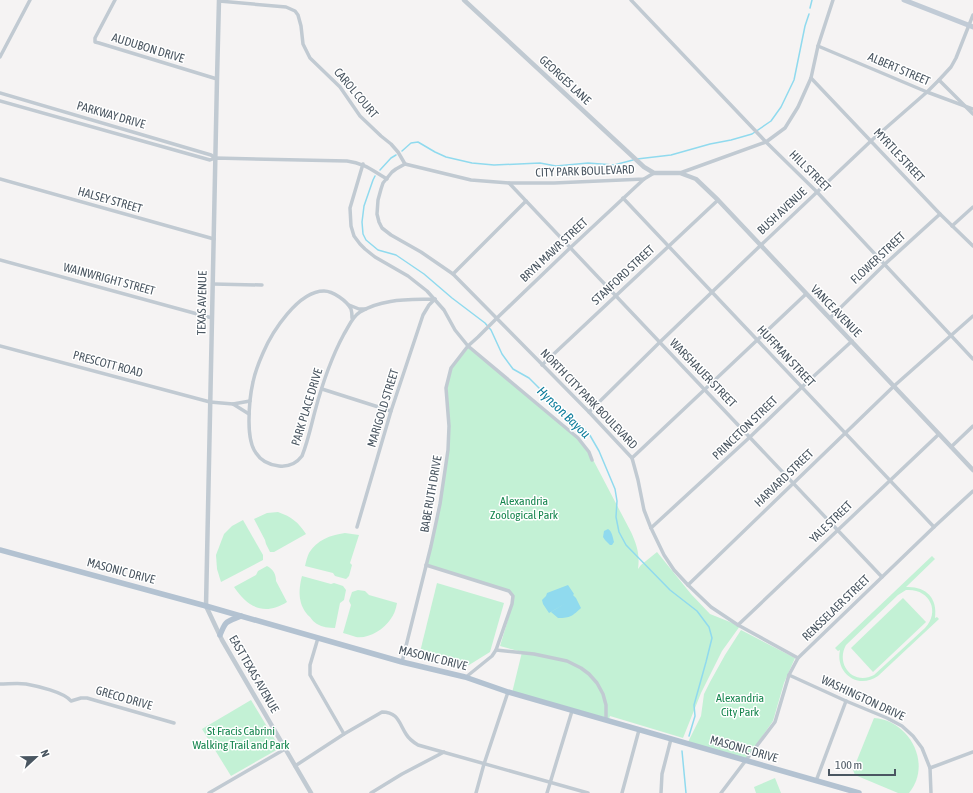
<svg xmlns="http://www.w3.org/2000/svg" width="973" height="793" viewBox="0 0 973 793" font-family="'Asap Condensed',sans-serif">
	<rect width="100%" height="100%" fill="#f5f3f3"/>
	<g fill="#c3f1d5" fill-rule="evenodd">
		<path d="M470,346L521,390L578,438L589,452L631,532C637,545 640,555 638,569L641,565L657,552L691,594L710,614L740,626L722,651L701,693L683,738L610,716L609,719L512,693L522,652L500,646L513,603L511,593L427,564L449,451L447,388L452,368Z"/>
		<path d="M278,512C292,517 298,522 306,534L274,552H270L266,544L265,540L254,519L267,513Z"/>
		<polygon points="243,520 263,555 263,560 221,582 217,569 216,555 224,534 232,526"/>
		<path d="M345,533L359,535L350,563L352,565L349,576L346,579L335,576L333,573L305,566C306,562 307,557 309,553C317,540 330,535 345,533Z"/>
		<path d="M932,556L935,559L906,587C925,586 938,597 935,618L937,617L939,619L878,676C858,690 835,673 840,650L838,651L835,648ZM906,590C929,588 941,611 925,628L874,675C854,686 835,665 846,645L898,595Z"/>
		<path d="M267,566C273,569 276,574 276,581L287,602C265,616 248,608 234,587L256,575L258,571Z"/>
		<path d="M302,576L331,584L334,583L343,586L346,590L344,600L340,603L335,628C329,628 322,627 317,624C314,622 312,620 310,617C298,606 298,591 302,576Z"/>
		<polygon points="437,583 504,603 490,652 469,665 420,652"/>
		<path d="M358,590L365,591L369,595L397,603C396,609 394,615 390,620C383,630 368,639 356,637C352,636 348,634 343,633L351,605L349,601L352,592Z"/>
		<polygon points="903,598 926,622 873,672 851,648"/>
		<polygon points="741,630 795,658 784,683 773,721 745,761 687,744 701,716 704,694 710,682 725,655"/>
		<polygon points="251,700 280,748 231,776 202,729"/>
		<path d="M874,718C909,720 933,764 909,793H898L855,775L853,770Z"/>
		<polygon points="775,778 781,793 756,793 754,787"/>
	</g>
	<g fill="#90daee">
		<path d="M608,529C612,531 613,538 614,542L612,545H610L605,540L603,537L604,531Z"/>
		<path d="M568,585L574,594L573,595L576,598L581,608C572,616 571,618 558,618L551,612L566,603L549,613L543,604L542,600L546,596L547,593Z"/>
	</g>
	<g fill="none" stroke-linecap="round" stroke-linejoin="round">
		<g stroke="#90daee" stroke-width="1.5">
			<polyline points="810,8 812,0"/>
			<polyline points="402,151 411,143 418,142 435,152 446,157 472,163 494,165 540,163 556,166 588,163 614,165 633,160"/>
			<polyline points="637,159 671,155 710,144 731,140 752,134 771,121 781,107 794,80 805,26 809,14"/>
			<polyline points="380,170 391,158 396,155"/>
			<polyline points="375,176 373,180 364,206 362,222 363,234 366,240 378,250 396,255 424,274 452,298 485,323 491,330 502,354 513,369 529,378 554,403 588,432 599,451 615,489 617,501 616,517 619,532 626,545 670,590 697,611 709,627 712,638 706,662 694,705 695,716 689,736"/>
			<polyline points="682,751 686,793"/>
		</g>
		<g stroke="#c1cad2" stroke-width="3.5">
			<polyline points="115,0 95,38 95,42 99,43 217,79"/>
			<polyline points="631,0 766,142 817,192 973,359"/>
			<polyline points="219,1 286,7 295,11 298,15 301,26 303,44 310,58 340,87 360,116 381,136 391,144 398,152 405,164"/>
			<polyline points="818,46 927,92 973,109"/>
			<polyline points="0,57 30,0"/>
			<polyline points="811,78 940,214 973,246"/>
			<polyline points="939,80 973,114"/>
			<polyline points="0,93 211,155 215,158"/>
			<path d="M0,101L210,160L215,158L347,161C364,163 373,171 387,179"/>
			<polyline points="363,164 350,208 351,226 354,236 360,244 365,249 375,257 408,276 427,291 444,310 455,330 468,346 578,438 589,452 592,460"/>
			<polyline points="405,164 396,169 392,172 383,183 381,189 378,200 377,214 379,222 382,228 391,235 421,252 453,274 589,412 632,458 638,480 644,510 651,528 664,555 674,570 688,585 711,607 738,625 798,658"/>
			<polyline points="405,164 471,180 509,183 554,183 644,179 654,173"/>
			<polyline points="680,173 766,142 785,128 798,107 811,78 818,46 833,0"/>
			<polyline points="0,179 214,239"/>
			<polyline points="509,183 882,577"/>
			<polyline points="623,198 934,527"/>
			<polyline points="952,226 973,207"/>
			<polyline points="0,260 212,318"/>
			<polyline points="453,274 526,201"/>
			<polyline points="213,284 262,285"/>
			<polyline points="349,305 359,309 366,309"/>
			<path d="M352,318C352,315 352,312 351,309C347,301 333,291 324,291C298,291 272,332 263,353C259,362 255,372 253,382C250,395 249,408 249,421C249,431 250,445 256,453C261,461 270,465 279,466C289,467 296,464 302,456C308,441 311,426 315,411C322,385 331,358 344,334C349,326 352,317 360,312C383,298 409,300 435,299"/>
			<polyline points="830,318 885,264 940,214"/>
			<polyline points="0,346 210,402 233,404 250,401"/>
			<polyline points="542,365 718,200"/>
			<polyline points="322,389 391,411"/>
			<polyline points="233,404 249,414"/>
			<polyline points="589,412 660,342 761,245 872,140 927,92 939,80 951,67 956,58 973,15"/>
			<polyline points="951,447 973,426"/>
			<polyline points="632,458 806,294"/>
			<polyline points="357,527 391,411 423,315 429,305 435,299"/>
			<polyline points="651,528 750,437 802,387 852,341"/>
			<polyline points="426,565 509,591 513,596 512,604 496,650 492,656 466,677"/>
			<polyline points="688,585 894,386 973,316"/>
			<polyline points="738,625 939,434"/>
			<polyline points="318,638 310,665 310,675 344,734"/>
			<polyline points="496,650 534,654 567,661 581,668 589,674 597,683 603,694 606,705 606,720"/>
			<polyline points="402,662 431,546 440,504 448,450 449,426 446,388 451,368 468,346 478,337 497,318 570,248 644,179"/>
			<polyline points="789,675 846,701 887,718 902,726 913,736 922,748 930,768 931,793"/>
			<path d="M0,684C8,684 18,683 26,684C37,686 64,692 71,701L81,698H87L174,723"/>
			<path d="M295,766L344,734L382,712C398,712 399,723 406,734C409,739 413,742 418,745L588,793"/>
			<polyline points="930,768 973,752"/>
			<polyline points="816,781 846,701"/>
			<polyline points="209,793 285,749"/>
			<polyline points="371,793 402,774 444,752"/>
			<polyline points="476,793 484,764 508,692"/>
			<polyline points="547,793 572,711"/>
			<polyline points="622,793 639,730"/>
			<polyline points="661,793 662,774 671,739"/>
			<polyline points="721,793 775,722 789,675 798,658 934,527 973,491"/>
		</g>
		<g stroke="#c1cad2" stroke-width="4.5">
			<polyline points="219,0 217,79 206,606 222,640 311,793"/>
			<polyline points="464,0 644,167 654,173 680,173 696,179 718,200 973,470"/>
		</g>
		<polyline stroke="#c1cbd6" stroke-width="5" points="904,0 973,27"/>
		<g stroke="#b3c2d1" stroke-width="5.5">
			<polyline points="0,550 206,606 402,662 465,677 508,692 859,793"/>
			<path d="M220,635C226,620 226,622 241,616"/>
		</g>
	</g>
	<g text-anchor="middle" stroke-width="3" stroke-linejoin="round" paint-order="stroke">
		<g font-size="12" fill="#4a5661" stroke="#fff">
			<text transform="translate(148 48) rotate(17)" y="4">AUDUBON DRIVE</text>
			<text transform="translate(899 69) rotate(23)" y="4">ALBERT STREET</text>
			<text transform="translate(565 80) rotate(43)" y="4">GEORGES LANE</text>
			<text transform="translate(356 93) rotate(50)" y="4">CAROL COURT</text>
			<text transform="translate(111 115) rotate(16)" y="4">PARKWAY DRIVE</text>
			<text transform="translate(899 155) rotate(47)" y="4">MYRTLE STREET</text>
			<text transform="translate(585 171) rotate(-2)" y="4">CITY PARK BOULEVARD</text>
			<text transform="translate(810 171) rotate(45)" y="4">HILL STREET</text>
			<text transform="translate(110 200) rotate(16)" y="4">HALSEY STREET</text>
			<text transform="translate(782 211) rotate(-43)" y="4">BUSH AVENUE</text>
			<text transform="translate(554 250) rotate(-43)" y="4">BRYN MAWR STREET</text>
			<text transform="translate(878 258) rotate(-43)" y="4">FLOWER STREET</text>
			<text transform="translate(623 275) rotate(-43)" y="4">STANFORD STREET</text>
			<text transform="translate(109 279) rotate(15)" y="4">WAINWRIGHT STREET</text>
			<text transform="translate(202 303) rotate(-89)" y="4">TEXAS AVENUE</text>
			<text transform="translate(836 311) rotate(46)" y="4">VANCE AVENUE</text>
			<text transform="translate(786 356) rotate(47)" y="4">HUFFMAN STREET</text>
			<text transform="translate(108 364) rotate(15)" y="4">PRESCOTT ROAD</text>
			<text transform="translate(703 373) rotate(46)" y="4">WARSHAUER STREET</text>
			<text transform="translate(589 399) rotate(46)" y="4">NORTH CITY PARK BOULEVARD</text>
			<text transform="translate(307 407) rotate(-73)" y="4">PARK PLACE DRIVE</text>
			<text transform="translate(383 408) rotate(-73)" y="4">MARIGOLD STREET</text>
			<text transform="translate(745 428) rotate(-44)" y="4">PRINCETON STREET</text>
			<text transform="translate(784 478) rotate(-44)" y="4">HARVARD STREET</text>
			<text transform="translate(431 494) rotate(-80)" y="4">BABE RUTH DRIVE</text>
			<text transform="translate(831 522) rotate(-44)" y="4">YALE STREET</text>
			<text transform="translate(121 571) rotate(15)" y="4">MASONIC DRIVE</text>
			<text transform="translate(836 608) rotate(-44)" y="4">RENSSELAER STREET</text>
			<text transform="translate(433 658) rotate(14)" y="4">MASONIC DRIVE</text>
			<text transform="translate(254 674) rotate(60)" y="4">EAST TEXAS AVENUE</text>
			<text transform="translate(124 698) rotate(16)" y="4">GRECO DRIVE</text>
			<text transform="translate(863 698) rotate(25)" y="4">WASHINGTON DRIVE</text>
			<text transform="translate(744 749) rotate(16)" y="4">MASONIC DRIVE</text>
		</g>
		<g font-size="12" fill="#17864f" stroke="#fff">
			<text x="524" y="505">Alexandria<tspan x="524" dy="14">Zoological Park</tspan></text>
			<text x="740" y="702">Alexandria<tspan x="740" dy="14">City Park</tspan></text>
			<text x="241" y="735">St Fracis Cabrini<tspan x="241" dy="14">Walking Trail and Park</tspan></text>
		</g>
		<g font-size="13" font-style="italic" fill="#0c7c9b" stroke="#fff">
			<text transform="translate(564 412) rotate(44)" y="5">Hynson Bayou</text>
		</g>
	</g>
	<g transform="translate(36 757) rotate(68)" stroke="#ffffff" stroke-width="3" paint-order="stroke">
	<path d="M0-3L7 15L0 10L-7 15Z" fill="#4a5661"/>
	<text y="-6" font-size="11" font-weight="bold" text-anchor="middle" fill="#4a5661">N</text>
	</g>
	<path d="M829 769v6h66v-6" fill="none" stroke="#4a5661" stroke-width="2"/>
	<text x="835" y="769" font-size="12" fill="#4a5661" stroke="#ffffff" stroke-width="3" paint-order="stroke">100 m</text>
</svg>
